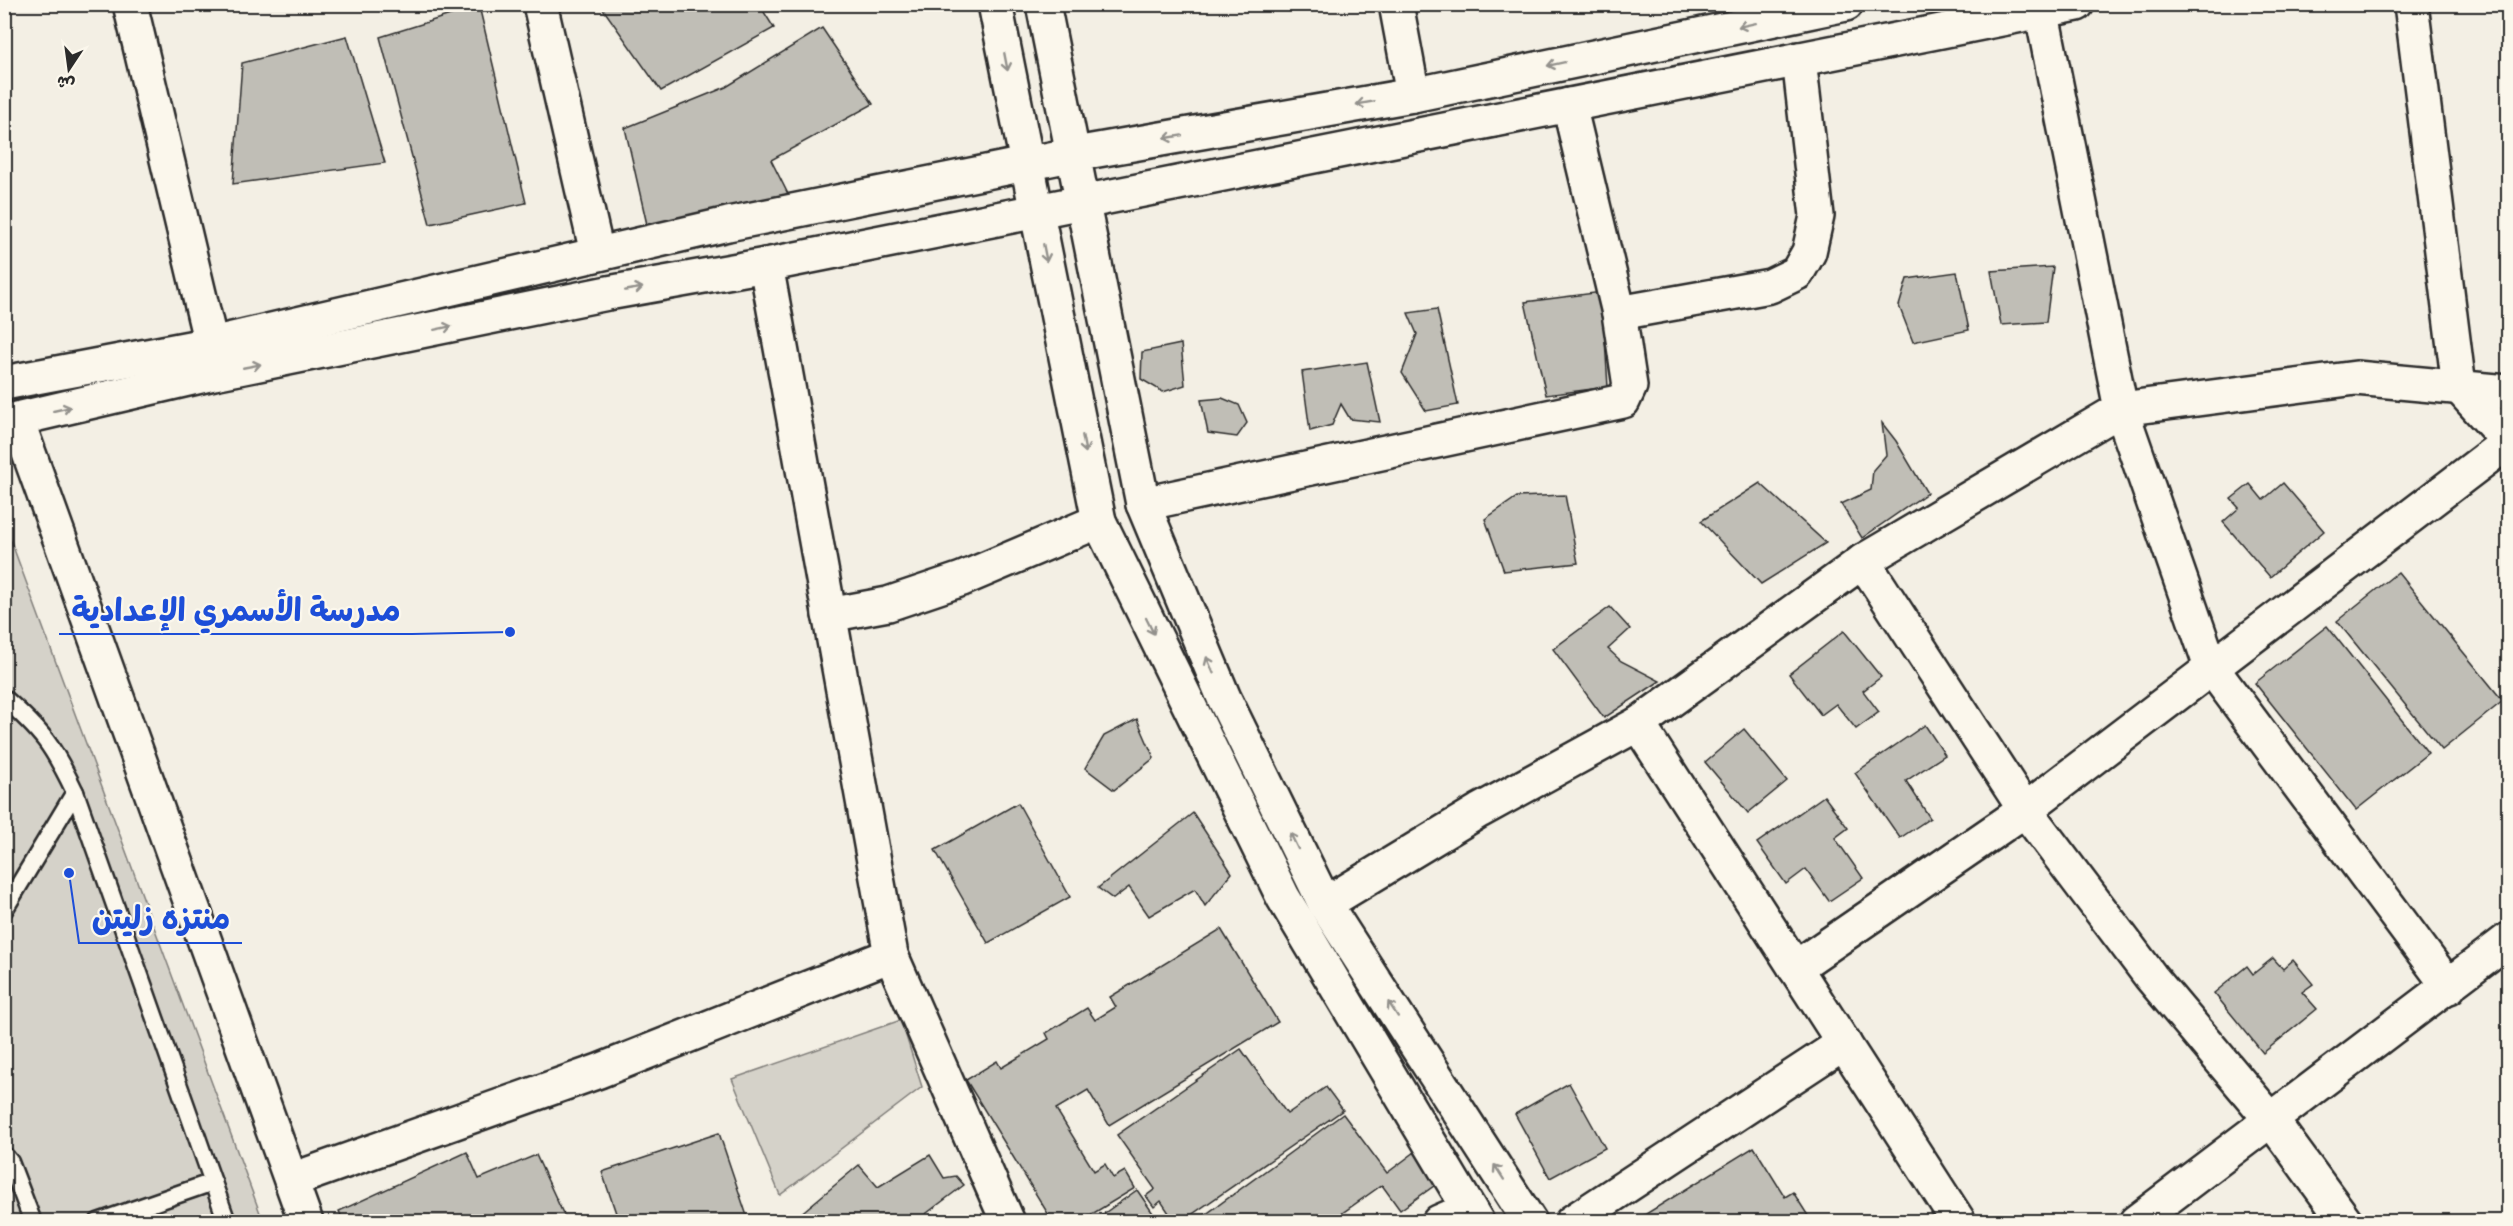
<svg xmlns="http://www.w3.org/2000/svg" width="2513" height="1226" viewBox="0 0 2513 1226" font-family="Caveat,'Playpen Sans Arabic',sans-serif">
	<rect width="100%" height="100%" fill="#f3efe4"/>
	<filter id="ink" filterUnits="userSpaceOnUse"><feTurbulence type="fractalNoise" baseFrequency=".0167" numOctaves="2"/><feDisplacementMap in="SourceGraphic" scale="12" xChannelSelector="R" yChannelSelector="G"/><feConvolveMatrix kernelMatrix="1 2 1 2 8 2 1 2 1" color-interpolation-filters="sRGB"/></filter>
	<g filter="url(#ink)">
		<g fill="#d5d2c9" stroke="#807e7a" stroke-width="1.5">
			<polygon points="5,525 263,1221 5,1221"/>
			<polygon points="901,1020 922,1087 780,1195 732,1079"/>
		</g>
		<g fill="#c0beb6" stroke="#2b2b2b" stroke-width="1.5">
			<polygon points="604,4 759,4 774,28 661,91 601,6"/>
			<polygon points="479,6 526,203 430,224 380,37"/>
			<polygon points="822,28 873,104 771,160 790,198 648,229 625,128 726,87"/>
			<polygon points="347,36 385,163 233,184 242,63"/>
			<polygon points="2053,267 2046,322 2001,325 1991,271"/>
			<polygon points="1957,272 1969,330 1913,342 1899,306 1907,279"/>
			<polygon points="1602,292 1608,387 1546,395 1525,302"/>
			<polygon points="1437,309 1458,405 1426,411 1402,373 1417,334 1408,313"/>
			<polygon points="1181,344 1185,385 1163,392 1141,379 1142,352"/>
			<polygon points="1367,362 1380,422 1350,419 1341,404 1332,425 1310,431 1302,372"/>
			<polygon points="1222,398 1239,405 1247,423 1237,437 1208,433 1201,400"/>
			<polygon points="1882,423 1896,441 1927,493 1862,538 1841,504 1871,490 1873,470 1886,455"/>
			<polygon points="1760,483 1826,543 1761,584 1701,521"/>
			<polygon points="2283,483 2324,531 2270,577 2223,522 2239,508 2231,499 2250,484 2263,500"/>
			<polygon points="1565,495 1578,563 1504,571 1485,519 1517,497"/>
			<polygon points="2398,572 2503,701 2442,750 2337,621"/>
			<polygon points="1610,607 1630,629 1608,649 1621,661 1660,681 1604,718 1553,649"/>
			<polygon points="2327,626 2428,753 2356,810 2255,683"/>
			<polygon points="1844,631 1881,677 1863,691 1879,712 1856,729 1836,704 1821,715 1789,674"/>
			<polygon points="1137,719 1154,758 1114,790 1085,768 1104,736"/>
			<polygon points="1925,725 1945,755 1906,781 1930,818 1900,838 1855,773"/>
			<polygon points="1744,729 1787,781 1748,813 1705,762"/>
			<polygon points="1824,796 1848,828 1835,838 1863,878 1829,901 1806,869 1786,884 1757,843"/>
			<polygon points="1018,803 1070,897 988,943 935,850"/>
			<polygon points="1193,813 1232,873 1205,906 1195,889 1149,916 1129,887 1113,899 1098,888"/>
			<polygon points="1221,929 1278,1022 1109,1125 1088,1090 1056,1109 1094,1171 1105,1164 1113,1178 1125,1171 1135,1188 1079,1222 1053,1222 966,1080 997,1061 1001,1068 1049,1039 1046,1033 1087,1008 1095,1020 1116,1007 1110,997"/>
			<polygon points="2273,958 2283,969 2293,960 2313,984 2302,992 2317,1009 2263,1053 2214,993 2247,966 2253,974"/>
			<polygon points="1241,1049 1287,1114 1326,1087 1343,1110 1181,1222 1175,1222 1161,1201 1154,1207 1146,1196 1155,1189 1117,1135"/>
			<polygon points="1569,1083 1605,1148 1550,1178 1515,1114"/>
			<polygon points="1343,1114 1387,1173 1415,1152 1438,1183 1400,1210 1382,1185 1341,1214 1347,1222 1204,1222 1201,1218"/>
			<polygon points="719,1133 749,1222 619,1222 602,1172"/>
			<polygon points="1754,1147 1785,1197 1793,1192 1812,1222 1633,1222"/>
			<polygon points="467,1152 479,1179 536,1155 567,1222 344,1222 339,1211"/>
			<polygon points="930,1155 944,1178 956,1176 964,1185 915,1222 805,1222 799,1215 859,1165 878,1187"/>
			<polygon points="1137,1190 1159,1222 1092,1222"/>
		</g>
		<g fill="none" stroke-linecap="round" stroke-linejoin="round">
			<g stroke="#2b2b2b" stroke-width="21">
				<g id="lane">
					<path d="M4,698C43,732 53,746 75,792L227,1222"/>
					<polyline points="4,910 75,792"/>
					<polyline points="4,1155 10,1162 33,1222"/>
					<polyline points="98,1222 213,1182"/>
				</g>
			</g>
			<g stroke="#2b2b2b" stroke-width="38">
				<g id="street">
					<polyline points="130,4 211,344"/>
					<polyline points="540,4 597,253"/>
					<polyline points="1396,4 1413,95"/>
					<polyline points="2040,4 2121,409 2211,667 2449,987"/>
					<polyline points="2411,4 2459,387 2508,441"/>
					<polyline points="766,265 891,955 1008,1222"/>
					<polyline points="1619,313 1770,286 1797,273 1809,252 1817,216 1799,59"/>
					<polyline points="17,420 306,1222"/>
					<polyline points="1143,504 1623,401 1630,386 1619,313 1569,105"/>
					<polyline points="1863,561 2025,810 2151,977 2272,1121 2346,1222"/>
					<polyline points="829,615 888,604 962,579 1099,521"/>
					<polyline points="1638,724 1959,1222"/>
					<polyline points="1325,904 1479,811 1638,724 1863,561 2121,409 2356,378 2508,392"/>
					<polyline points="1795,968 2025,810 2508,442"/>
					<polyline points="292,1180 599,1071 891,955"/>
					<polyline points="1439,1222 1469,1209"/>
					<polyline points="1572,1222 1844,1043"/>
					<polyline points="2136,1222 2508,940"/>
				</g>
			</g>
			<g stroke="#2b2b2b" stroke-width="38">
				<g id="secondary">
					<polyline points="995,4 1099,521 1283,897 1477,1222"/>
					<polyline points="1043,4 1143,504 1224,698 1325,904 1530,1222"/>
					<polyline points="4,383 211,344 728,224 1075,154 1413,95 1846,4"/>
					<polyline points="4,422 214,373 608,293 766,265 2077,4"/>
				</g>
			</g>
			<use href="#lane" stroke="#fbf7ec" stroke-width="16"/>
			<use href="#street" stroke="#fbf7ec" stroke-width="33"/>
			<use href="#secondary" stroke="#fbf7ec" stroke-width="33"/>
		</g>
		<defs><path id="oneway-shaft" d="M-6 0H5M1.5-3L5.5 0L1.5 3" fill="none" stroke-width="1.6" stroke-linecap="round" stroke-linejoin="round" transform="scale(1.5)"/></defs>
		<g stroke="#93918c">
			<use href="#oneway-shaft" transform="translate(1747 25) rotate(168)"/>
			<use href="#oneway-shaft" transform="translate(1006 62) rotate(79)"/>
			<use href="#oneway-shaft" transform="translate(1556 64) rotate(168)"/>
			<use href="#oneway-shaft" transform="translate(1365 103) rotate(170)"/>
			<use href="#oneway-shaft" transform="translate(1173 137) rotate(170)"/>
			<use href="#oneway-shaft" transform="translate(1045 253) rotate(79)"/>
			<use href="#oneway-shaft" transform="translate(634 289) rotate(-10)"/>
			<use href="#oneway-shaft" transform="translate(443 328) rotate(-12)"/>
			<use href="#oneway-shaft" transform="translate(252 366) rotate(-11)"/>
			<use href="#oneway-shaft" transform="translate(62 409) rotate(-13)"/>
			<use href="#oneway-shaft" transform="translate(1084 444) rotate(79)"/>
			<use href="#oneway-shaft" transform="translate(1150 626) rotate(64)"/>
			<use href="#oneway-shaft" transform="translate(1210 665) rotate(-113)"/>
			<use href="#oneway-shaft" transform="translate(1294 841) rotate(-116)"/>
			<use href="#oneway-shaft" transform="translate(1393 1009) rotate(-123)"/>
			<use href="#oneway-shaft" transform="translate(1499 1172) rotate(-123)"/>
		</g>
	</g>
	<path fill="none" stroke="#1d4ed8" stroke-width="2" d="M510 632L412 634H59M69 873L79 943H242"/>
	<g fill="#1d4ed8" stroke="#fbf7ec" stroke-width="2">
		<circle cx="510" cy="632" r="6"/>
		<circle cx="69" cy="873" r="6"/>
	</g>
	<g font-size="32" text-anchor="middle" font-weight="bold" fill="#1d4ed8" stroke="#fbf7ec" stroke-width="4.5" stroke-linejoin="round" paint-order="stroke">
		<text x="236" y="621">مدرسة الأسمري الإعدادية</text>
		<text x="161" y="929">منتزه زليتن</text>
	</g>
	<rect width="2513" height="1226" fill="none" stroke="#fbf7ec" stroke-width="24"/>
	<rect x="12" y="12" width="2489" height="1202" fill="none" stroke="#2b2b2b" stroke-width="2" filter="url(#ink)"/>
	<g transform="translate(69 69) rotate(193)" stroke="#fbf7ec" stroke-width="4.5" paint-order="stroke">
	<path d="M0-4.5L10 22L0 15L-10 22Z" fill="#2b2b2b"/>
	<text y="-9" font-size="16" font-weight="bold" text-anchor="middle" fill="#2b2b2b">ش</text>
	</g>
</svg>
